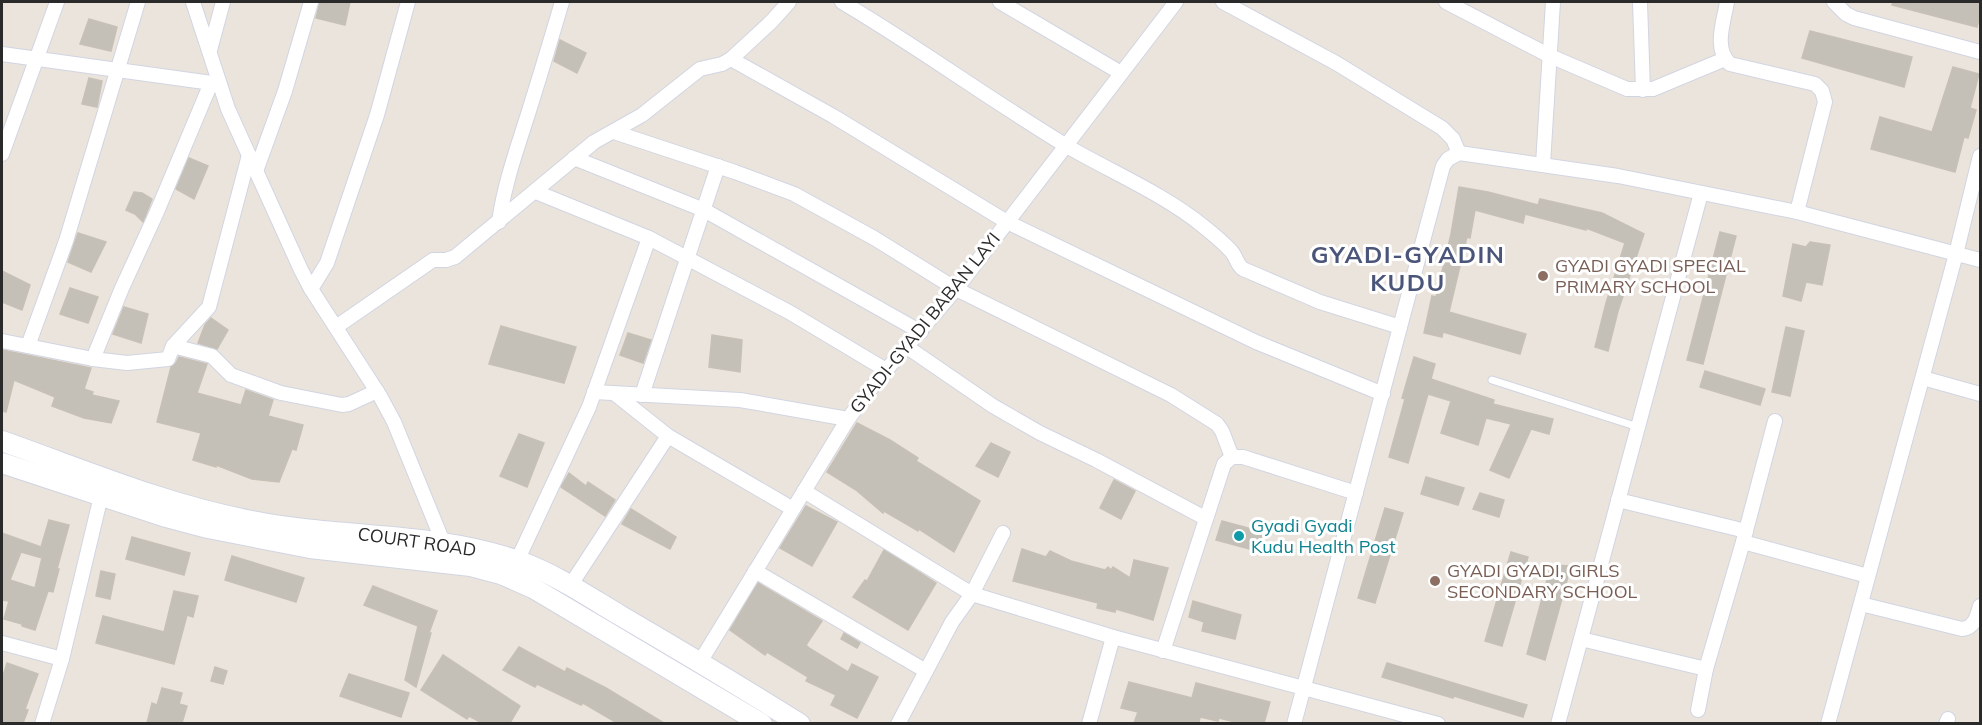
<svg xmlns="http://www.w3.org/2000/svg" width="1982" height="725" viewBox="0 0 1982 725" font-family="Mulish,sans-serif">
	<rect width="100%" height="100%" fill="#ebe4dc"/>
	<g fill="#c4bfb7" stroke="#c7c0b6" stroke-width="1.5" fill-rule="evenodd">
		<polygon points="320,2 350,2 345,25 316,18"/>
		<polygon points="1893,2 1980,2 1980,16 1977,27 1892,5"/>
		<polygon points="89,19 117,27 111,51 80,44"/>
		<polygon points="1810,31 1912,57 1904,87 1802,58"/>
		<polygon points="560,40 586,53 577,73 554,61"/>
		<polygon points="1953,67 1979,74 1970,108 1976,110 1968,138 1964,137 1955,172 1871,149 1880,117 1932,132"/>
		<polygon points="89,78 102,81 97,107 82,104"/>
		<polygon points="189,158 208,166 194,199 176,189"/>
		<polygon points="1459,187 1488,192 1538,205 1540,199 1602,213 1644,234 1618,311 1608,351 1595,347 1606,303 1625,243 1586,228 1586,230 1525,214 1523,223 1475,210 1470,238 1467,237 1449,312 1526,334 1520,354 1443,332 1442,337 1424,333 1432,296 1436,297 1451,234"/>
		<polygon points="134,192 142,193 152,199 143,222 135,214 126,210"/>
		<polygon points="1720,232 1736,236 1703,364 1687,360"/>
		<polygon points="78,233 106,242 91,272 68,262"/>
		<polygon points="1810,242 1830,245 1822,285 1806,282 1801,301 1783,296 1793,244 1806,247"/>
		<polygon points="2,271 30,285 22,310 2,302"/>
		<polygon points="70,288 98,297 88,323 60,314"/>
		<polygon points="124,307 148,314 141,343 113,334"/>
		<polygon points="211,318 228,330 217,349 198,343 205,325"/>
		<polygon points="501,326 576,347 564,383 489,364"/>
		<polygon points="1786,327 1804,331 1790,396 1772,392"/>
		<polygon points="628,333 651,340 643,363 620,355"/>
		<polygon points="712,335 742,340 740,372 709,367"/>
		<polygon points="2,350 91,368 84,389 93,392 92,395 119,401 111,423 84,418 52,406 55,397 14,380 6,412 2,411"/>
		<polygon points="179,357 207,364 197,393 241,405 246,390 273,400 268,416 303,425 296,450 292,449 279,482 252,479 216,465 216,467 193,460 201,433 157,422 171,367 176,363"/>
		<polygon points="1414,357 1435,364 1431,379 1494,400 1493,404 1553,419 1549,434 1531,429 1509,478 1490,470 1511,424 1486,418 1478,445 1441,433 1451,401 1428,394 1408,463 1389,457 1405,399 1402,398"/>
		<polygon points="1705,371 1765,389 1760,405 1700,387"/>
		<polygon points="857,423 890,440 918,458 916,461 980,501 954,552 919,529 918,531 884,511 883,513 856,490 827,472"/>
		<polygon points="519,434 544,443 527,487 500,476"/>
		<polygon points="991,443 1010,452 998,477 976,466"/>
		<polygon points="569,473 586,486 588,482 615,500 605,516 561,487"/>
		<polygon points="1426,477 1464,488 1458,505 1421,494"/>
		<polygon points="1114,480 1135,491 1121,519 1100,508"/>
		<polygon points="1480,493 1504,500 1499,517 1473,509"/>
		<polygon points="806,506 837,522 812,566 780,548"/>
		<polygon points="1385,508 1403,513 1375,603 1358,598"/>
		<polygon points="631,509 676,537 670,549 622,524"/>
		<path d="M49,520L69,525L57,569H59L53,592L48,591L35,630L22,626V624L4,619L9,601L2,600V533L41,547ZM21,552L42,558L35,588L10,580Z"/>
		<polygon points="1222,521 1263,532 1257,551 1216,540"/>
		<polygon points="132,537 190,553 184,575 126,559"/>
		<polygon points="1022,549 1046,557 1050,551 1071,561 1105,570 1108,567 1111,570 1113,567 1130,578 1134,560 1168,568 1153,620 1116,609 1115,612 1097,608 1098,603 1013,581"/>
		<polygon points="884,550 936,583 908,630 853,597 865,580 867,581"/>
		<polygon points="1511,552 1528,557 1502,646 1485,641"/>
		<polygon points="232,556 304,578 296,602 225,580"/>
		<polygon points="1551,565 1571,566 1545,660 1527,654"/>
		<polygon points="101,571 115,574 110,599 96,596"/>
		<polygon points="758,583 822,621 806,645 809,648 848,672 852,664 878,677 857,718 831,705 836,695 806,681 808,677 767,652 765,655 730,630"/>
		<polygon points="373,586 437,611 429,633 431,633 416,687 405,680 418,626 364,605"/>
		<polygon points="174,591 198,596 193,617 187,615 174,664 96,643 103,616 164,632"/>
		<polygon points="1193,601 1241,615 1235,639 1202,631 1204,622 1189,617"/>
		<polygon points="844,633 860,643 857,648 841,639"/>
		<polygon points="519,647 565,672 567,668 606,688 664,723 617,723 583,703 581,705 537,684 535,687 503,670"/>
		<polygon points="443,655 520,706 510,723 482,723 469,716 467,719 421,690"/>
		<polygon points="7,663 38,674 25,709 28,710 23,723 2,723 2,679"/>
		<polygon points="1387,663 1527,705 1523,717 1454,696 1453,698 1382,677"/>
		<polygon points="215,667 227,671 223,684 211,681"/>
		<polygon points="349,674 409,693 401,717 340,696"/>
		<polygon points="1129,682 1192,698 1196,683 1270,702 1264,723 1239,723 1219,718 1218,721 1200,717 1199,723 1134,723 1138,712 1121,708"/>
		<polygon points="162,688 182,693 179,704 187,706 182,723 147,723 152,703 157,705"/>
	</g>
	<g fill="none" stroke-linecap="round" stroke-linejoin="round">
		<g stroke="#d1d5e2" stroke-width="9">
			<polyline id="service" points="1492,380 1638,427"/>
		</g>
		<g stroke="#d1d5e2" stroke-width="16">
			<g id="minor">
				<polyline points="193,2 228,109 301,270 311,289 380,396 394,422 443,542"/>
				<path d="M842,2C918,47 989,99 1065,145C1111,172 1162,193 1203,226C1213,234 1223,242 1231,251C1236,256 1237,265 1243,269L1320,302L1400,327"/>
				<polyline points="1000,2 1121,73"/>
				<polyline points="1223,2 1336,63 1442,128 1453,139 1459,153"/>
				<polyline points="1446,2 1550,56 1627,89 1653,89 1725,59"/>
				<polyline points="1640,2 1643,90"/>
				<path d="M1727,2C1724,21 1713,49 1730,64L1815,84L1822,91L1825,102L1797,212"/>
				<polyline points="1834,2 1846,14 1854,18 1980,52"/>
				<polyline points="210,50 223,2"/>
				<polyline points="2,54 219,84"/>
				<polyline points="731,59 833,116 1007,222 1256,342 1383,394"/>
				<polyline points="614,132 735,172 794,194 874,238 956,289 1171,395 1217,424 1222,431 1232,457"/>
				<polyline points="2,154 57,2"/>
				<polyline points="574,158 704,210 921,332"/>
				<polyline points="1543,164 1553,2"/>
				<polyline points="256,171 285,91 311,2"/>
				<polyline points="536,192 649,238 789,312 886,370"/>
				<path d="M499,222C504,185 517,149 528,114C540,76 551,39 562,2"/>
				<polyline points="311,289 327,263 377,115 408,2"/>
				<polyline points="336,327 433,260 446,260 455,257 594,142 642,115 700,69 722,64 731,59 771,22 789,2"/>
				<polyline points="2,341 93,359 127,363 168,359 173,346 212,356 231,375 281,393 342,405 349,404 377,391"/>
				<polyline points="28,346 66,241 138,2"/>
				<polyline points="173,346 209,307 249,155"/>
				<polyline points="907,347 993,406 1040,433 1096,460 1205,518"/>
				<polyline points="93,359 122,288 156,214 211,83"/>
				<polyline points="1923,378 1980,394"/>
				<polyline points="594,392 740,400 848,419"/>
				<polyline points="614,393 668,436 793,509"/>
				<polyline points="642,395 718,166"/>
				<polyline points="804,491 972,594 1003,533"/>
				<polyline points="1618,500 1746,531"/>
				<polyline points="1743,542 1868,576"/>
				<polyline points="517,561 589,407 649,238"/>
				<polyline points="755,571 926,671"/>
				<polyline points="570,586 668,436"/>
				<path d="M1861,604L1962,629C1974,628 1977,617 1980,606"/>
				<polyline points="1581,639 1706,669 1743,542 1775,421"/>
				<polyline points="2,643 62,659 42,724"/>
				<polyline points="1163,651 1224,464 1232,457 1243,457 1356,493"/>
				<polyline points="62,659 101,496"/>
				<polyline points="700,662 848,419 875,383 956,289 1176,2"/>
				<polyline points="1698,710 1706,669"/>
				<polyline points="898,724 952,622 972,594 1113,637 1438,724"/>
				<polyline points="1089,724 1113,637"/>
				<polyline points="1294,724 1443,166 1448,159 1459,153 1618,176 1797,212 1980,260"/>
				<polyline points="1558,724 1701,193"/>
				<polyline points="1828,724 1956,254 1980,156"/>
				<polyline points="1946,724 1948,719"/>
			</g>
		</g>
		<g stroke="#d1d5e2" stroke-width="22">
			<g id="secondary">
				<path d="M2,441C84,470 166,505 252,521C341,539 435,531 521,562C557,575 589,597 621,616C681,651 741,687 800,724"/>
				<polyline points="2,463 163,516 208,528 310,548 471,566 501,574 533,588 762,724"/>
			</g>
		</g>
		<use href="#service" stroke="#fff" stroke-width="7"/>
		<use href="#minor" stroke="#fff" stroke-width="14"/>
		<use href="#secondary" stroke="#fff" stroke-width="20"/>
	</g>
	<g fill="#8d6e63" stroke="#fff" stroke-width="2">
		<circle cx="1543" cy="276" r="6"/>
		<circle cx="1435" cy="581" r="6"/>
	</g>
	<circle fill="#0f9aa8" stroke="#fff" stroke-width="2" cx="1239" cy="536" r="6"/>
	<g text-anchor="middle" stroke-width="6" stroke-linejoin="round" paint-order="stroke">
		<g font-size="18" fill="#785e54" stroke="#fff" text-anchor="start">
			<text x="1555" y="272">GYADI GYADI SPECIAL<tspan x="1555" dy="21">PRIMARY SCHOOL</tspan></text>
			<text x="1447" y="577">GYADI GYADI, GIRLS<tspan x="1447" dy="21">SECONDARY SCHOOL</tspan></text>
		</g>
		<g font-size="18" fill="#2a2a2a" stroke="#fff">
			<text transform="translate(925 323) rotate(-51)" y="6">GYADI-GYADI BABAN LAYI</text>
			<text transform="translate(417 542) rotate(8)" y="6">COURT ROAD</text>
		</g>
		<g font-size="18" fill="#0d838f" stroke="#fff" text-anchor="start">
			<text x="1251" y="532">Gyadi Gyadi<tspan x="1251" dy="21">Kudu Health Post</tspan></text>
		</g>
		<g font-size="24" font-weight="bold" letter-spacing="1.5" fill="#4b5579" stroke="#fff">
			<text x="1408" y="263">GYADI-GYADIN<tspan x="1408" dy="28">KUDU</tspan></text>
		</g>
	</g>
	<rect width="1982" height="725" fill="none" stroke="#2a2a2a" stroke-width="6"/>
</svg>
